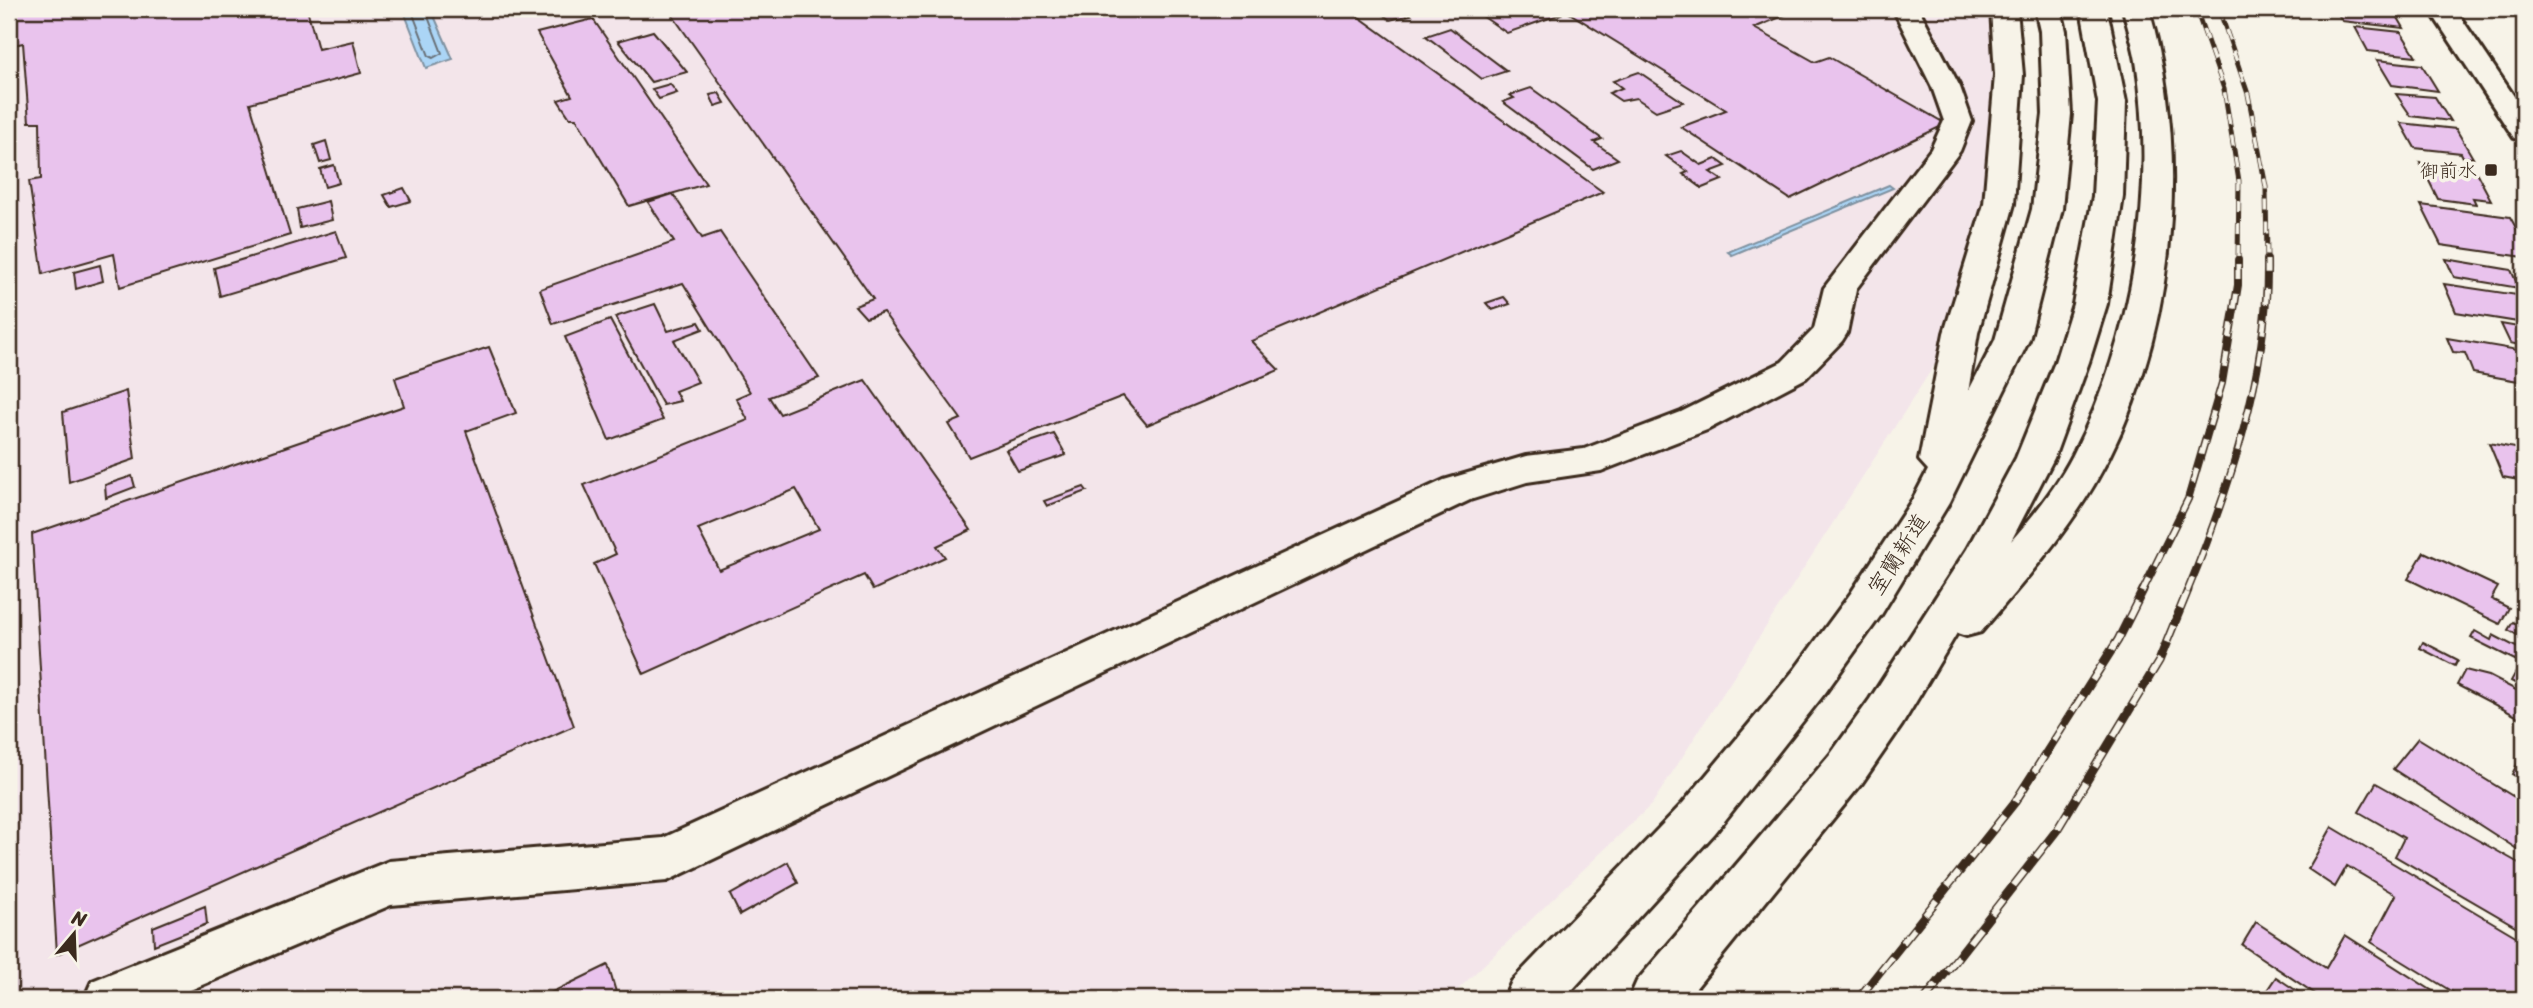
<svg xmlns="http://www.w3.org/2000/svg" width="2533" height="1008" viewBox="0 0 2533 1008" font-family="Sriracha,'Klee One',sans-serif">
	<rect width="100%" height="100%" fill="#f7f3e8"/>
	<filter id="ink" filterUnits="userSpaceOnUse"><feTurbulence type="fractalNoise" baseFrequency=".0143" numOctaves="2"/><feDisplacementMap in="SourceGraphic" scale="14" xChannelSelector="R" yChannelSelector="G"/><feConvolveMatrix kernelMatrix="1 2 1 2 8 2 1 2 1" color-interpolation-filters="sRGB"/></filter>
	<g filter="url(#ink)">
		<polygon fill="#f3e5ea" points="9,9 1999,9 2001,18 1993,274 1652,804 1448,999 9,999"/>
		<g fill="#abd5f6" stroke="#7e91a0" stroke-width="2">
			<polygon points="403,9 431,9 453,59 426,68"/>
			<polygon points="1889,185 1893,188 1732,255 1728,252"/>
		</g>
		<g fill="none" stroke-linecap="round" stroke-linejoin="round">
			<polyline stroke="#686e74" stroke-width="2" points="411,9 429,56 433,58 442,53 425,9"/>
		</g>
		<g fill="#e9c3ed" stroke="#3b2a1e" stroke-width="2" fill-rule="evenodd">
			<polygon points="9,9 307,9 318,49 353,41 361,73 250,103 290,235 120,287 114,254 43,274 29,181 41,179 40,122 29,122 23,43 9,46"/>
			<polygon points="668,9 1348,9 1603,192 1251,341 1279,370 1147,425 1123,396 969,457 949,424 961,419 883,312 866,318 855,306 873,299"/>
			<polygon points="1376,9 1404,9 1411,15 1390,20"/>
			<polygon points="1472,9 1553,9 1561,14 1507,33"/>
			<polygon points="1563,9 1782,9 1790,13 1754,28 1815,62 1829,57 1946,124 1790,199 1681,127 1726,110"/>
			<polygon points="2346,9 2393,9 2404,28 2342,21 2337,12 2349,13"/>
			<polygon points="593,19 706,184 629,206 576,118 570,118 558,100 572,96 537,33"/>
			<polygon points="2355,27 2401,32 2416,56 2368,51"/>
			<polygon points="1450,28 1507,71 1482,79 1426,36"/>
			<polygon points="653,31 687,72 651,82 618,41"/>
			<polygon points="2377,60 2422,65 2438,91 2392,85"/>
			<polygon points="1639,72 1683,102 1656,111 1636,98 1621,101 1609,93 1622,88 1613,81"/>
			<polygon points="670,84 677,93 659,99 652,89"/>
			<polygon points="1531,88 1602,139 1594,142 1618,159 1593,169 1503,102 1514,98 1510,95"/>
			<polygon points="719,93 725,103 715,106 710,95"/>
			<polygon points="2396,94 2435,97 2450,121 2411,116"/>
			<polygon points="2401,123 2456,129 2473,158 2463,157 2461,153 2415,148"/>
			<polygon points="326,141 331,160 320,163 314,145"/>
			<polygon points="1681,151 1701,165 1716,159 1726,166 1710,172 1722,180 1702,188 1683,174 1688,172 1666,156"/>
			<polygon points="2420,163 2475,170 2491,200 2473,198 2476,204 2438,199"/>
			<polygon points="334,165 339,183 325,187 320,169"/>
			<polygon points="404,188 411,201 391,207 384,195"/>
			<path d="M673,194L702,238L720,232L819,378L769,397L780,414L865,380L971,530L937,546L945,557L873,590L864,575L644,674L594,564L616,554L584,485L748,420L736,398L750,392L683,283L553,324L540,289L674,242L648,202ZM796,489L819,529L719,570L698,529Z"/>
			<polygon points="328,201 332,220 300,228 297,209"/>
			<polygon points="2421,205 2510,217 2524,242 2524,257 2441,245"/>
			<polygon points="336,231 346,258 220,296 214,268"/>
			<polygon points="2446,259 2511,270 2519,288 2454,277"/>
			<polygon points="100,265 103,281 76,289 74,272"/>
			<polygon points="2444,284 2524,296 2524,323 2456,312"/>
			<polygon points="1504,297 1510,304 1492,310 1486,303"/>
			<polygon points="655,304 668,331 699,322 703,329 674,340 698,382 675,391 680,401 663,405 615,317"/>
			<polygon points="610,320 663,420 609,440 565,337"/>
			<polygon points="2501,324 2524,328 2524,346 2510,343"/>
			<polygon points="2447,338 2524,351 2524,382 2473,373 2465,353 2453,352"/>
			<polygon points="489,347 516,413 466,431 574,726 57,954 32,534 404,406 395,378"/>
			<polygon points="126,391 135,459 69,482 63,412"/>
			<polygon points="1054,434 1066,455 1018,471 1006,450"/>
			<polygon points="2489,443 2524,450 2524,481 2503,477"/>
			<polygon points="132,476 135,487 106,498 105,485"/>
			<polygon points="1084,487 1087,491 1047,506 1044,501"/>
			<polygon points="2424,552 2498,587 2491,599 2509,608 2500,624 2408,579"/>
			<polygon points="2513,622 2524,628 2521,637 2508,630"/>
			<polygon points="2475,631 2491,640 2493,635 2524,651 2524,688 2511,681 2521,663 2471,638"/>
			<polygon points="2423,642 2458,660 2455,666 2420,648"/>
			<polygon points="2465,670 2489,676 2524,694 2524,720 2457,685"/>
			<polygon points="2418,738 2524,803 2524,840 2517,849 2393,769"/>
			<polygon points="2524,751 2524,781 2512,774"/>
			<polygon points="2376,783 2524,866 2524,931 2395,856 2404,838 2359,812"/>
			<polygon points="2332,827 2524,941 2524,978 2515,999 2464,999 2371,942 2396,895 2347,866 2335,887 2308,869"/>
			<polygon points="788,862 798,883 740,915 730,895"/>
			<polygon points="205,906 207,924 154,945 153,927"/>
			<polygon points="2256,922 2326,968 2345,935 2445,999 2323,999 2242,945"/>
			<polygon points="608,965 618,999 538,999"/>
			<polygon points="2276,977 2309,999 2261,999"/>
		</g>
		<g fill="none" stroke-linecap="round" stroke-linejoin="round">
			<g stroke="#3b2a1e" stroke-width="6">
				<g id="minor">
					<polygon points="1893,9 1919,9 1960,87 1972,121 1960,151 1856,289 1847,333 1842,341 1806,378 1707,430 1601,471 1527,482 1470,500 667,881 391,905 169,999 84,999 92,981 389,861 663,838 1444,480 1526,456 1584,449 1681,412 1782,362 1814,329 1824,288 1931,149 1944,121 1932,87"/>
					<polygon points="2429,9 2455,9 2524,111 2524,141 2514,138"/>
				</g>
			</g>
			<g stroke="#3b2a1e" stroke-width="6">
				<g id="highway">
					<polygon points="1991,9 2017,9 2023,75 2014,204 1978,333 1968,392 1995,340 2032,209 2043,114 2040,31 2035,9 2061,9 2066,31 2071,114 2062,209 2029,340 1949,503 1881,615 1825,693 1715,833 1564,999 1504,999 1512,981 1683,803 1795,669 1851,593 1914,497 1928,470 1919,460 1944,333 1984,204 1995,75"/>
					<path d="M2081,9H2107L2126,102L2123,196L2107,304L2089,362L2054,458L2011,541C2034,515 2057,486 2073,455C2133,338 2157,190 2136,61C2133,43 2127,26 2123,9H2149C2193,160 2174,349 2094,485C2062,539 2021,585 1981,632L1966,636L1957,633L1902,725L1862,783L1687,999H1629L1637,981L1830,755L1870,699L1967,549L2016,458L2055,362L2073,304L2093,196L2098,102Z"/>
				</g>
			</g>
			<use href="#minor" fill="#f7f3e8" fill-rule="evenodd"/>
			<use href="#highway" fill="#f7f3e8" fill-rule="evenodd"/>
			<g stroke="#3b2a1e" stroke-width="5">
				<g id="rail-far2">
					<polyline points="2196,9 2224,89 2239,181 2238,262"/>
					<polyline points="2219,9 2248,94 2266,187 2267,262"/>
				</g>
			</g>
			<g stroke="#3b2a1e" stroke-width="8">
				<g id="rail-far1">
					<polyline points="2142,592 2188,499 2222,383 2238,285 2238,260"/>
					<path d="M2187,592C2229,491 2269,371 2267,260"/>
				</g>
			</g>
			<g stroke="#3b2a1e" stroke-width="9">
				<g id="rail">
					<polyline points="1858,999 2015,802 2118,640 2143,590"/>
					<polyline points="1925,999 2057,830 2159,661 2188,590"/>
				</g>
			</g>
			<use href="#rail-far2" stroke="#f7f3e8" stroke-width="3.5" stroke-dasharray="11" stroke-linecap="butt"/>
			<use href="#rail-far1" stroke="#f7f3e8" stroke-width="5" stroke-dasharray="15" stroke-linecap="butt"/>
			<use href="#rail" stroke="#f7f3e8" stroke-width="6" stroke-dasharray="18" stroke-linecap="butt"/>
		</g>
	</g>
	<rect fill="#3b2a1e" stroke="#f7f3e8" stroke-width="2.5" x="2484" y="163" width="14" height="14" rx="3.5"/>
	<g text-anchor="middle" stroke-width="7" stroke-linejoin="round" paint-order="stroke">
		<g font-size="19" fill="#3b2a1e" stroke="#f7f3e8" text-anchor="end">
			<text x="2477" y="177">御前水</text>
		</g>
		<g font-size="23" fill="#3b2a1e" stroke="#f7f3e8">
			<text transform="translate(1898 554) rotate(-57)" y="8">室蘭新道</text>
		</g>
	</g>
	<rect width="2533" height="1008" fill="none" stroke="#f7f3e8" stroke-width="35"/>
	<rect x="18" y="18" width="2498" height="973" fill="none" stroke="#3b2a1e" stroke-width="2.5" filter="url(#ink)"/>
	<g transform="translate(74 934) rotate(19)" stroke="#f7f3e8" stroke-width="5" paint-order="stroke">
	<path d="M0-5L12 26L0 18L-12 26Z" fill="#3b2a1e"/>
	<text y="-10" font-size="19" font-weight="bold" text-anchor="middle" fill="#3b2a1e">N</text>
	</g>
</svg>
